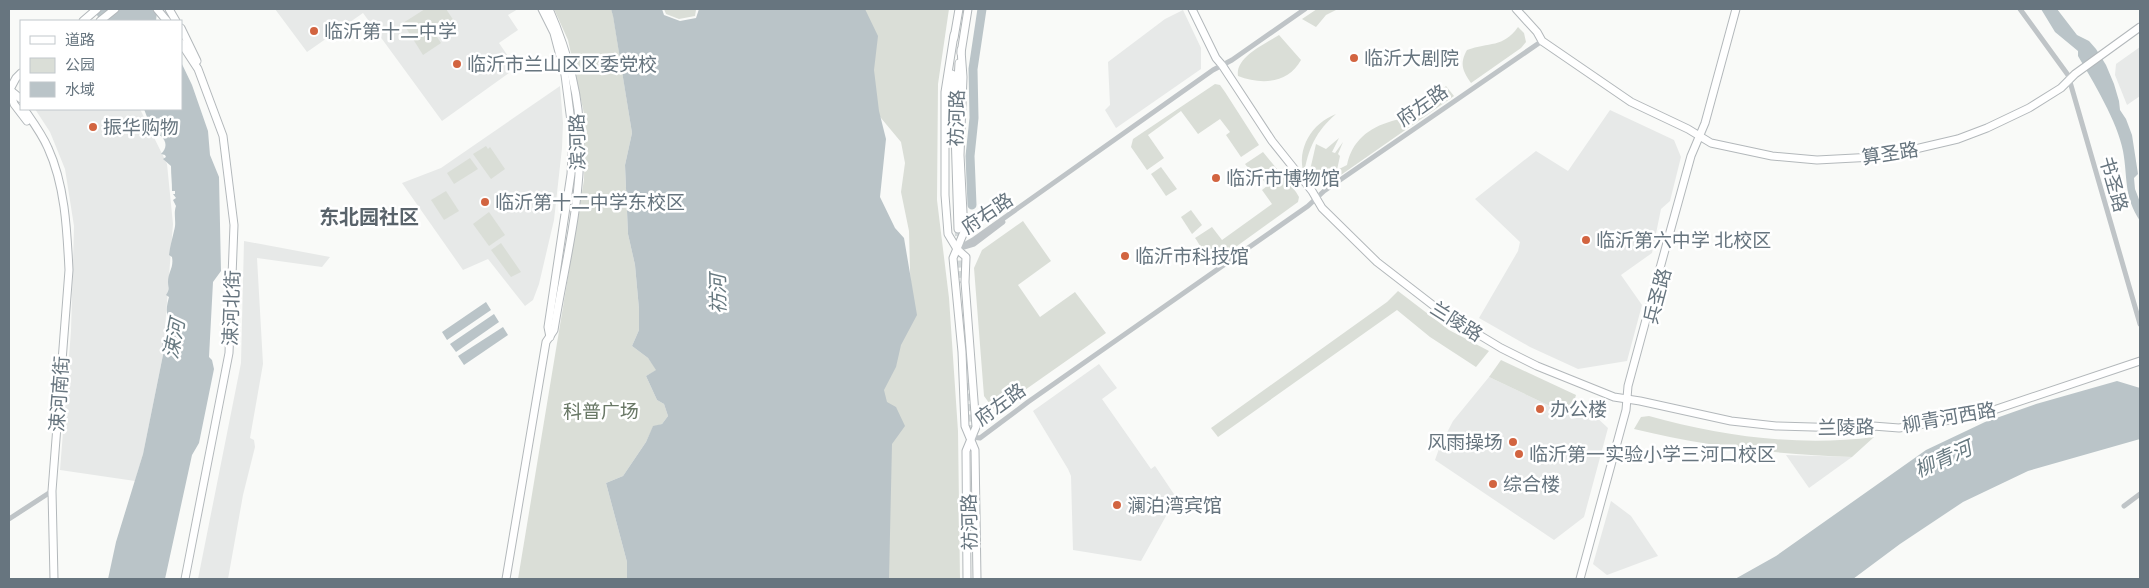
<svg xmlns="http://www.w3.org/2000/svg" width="2149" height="588" viewBox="0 0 2149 588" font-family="Cabin,'Noto Sans SC',sans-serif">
	<rect width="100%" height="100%" fill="#f9faf8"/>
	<g fill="#e7e9e8">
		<polygon points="275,9 518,9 508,15 518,30 499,43 516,68 442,121 363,13 307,52"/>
		<polygon points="1183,10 1201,48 1201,69 1116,128 1105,110 1110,105 1108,62 1165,19"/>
		<polygon points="2140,47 2140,96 2127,105 2115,75 2116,64"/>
		<polygon points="560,86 563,123 562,148 554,220 539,284 533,300 525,306 488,259 463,270 402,183 441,168"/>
		<polygon points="35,109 140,109 167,164 173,224 163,355 143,454 135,481 60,470 71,331 74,226 65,169 50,132"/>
		<polygon points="1610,110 1674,140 1681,157 1670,201 1661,209 1652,253 1621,275 1642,305 1627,361 1578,369 1530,347 1479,318 1518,251 1520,242 1475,199 1536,151 1568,171"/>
		<polygon points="244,241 330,257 322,267 257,258 263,364 250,438 254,440 255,447 243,495 228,579 198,579 241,363"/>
		<polygon points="1099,364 1117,388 1102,399 1151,469 1155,466 1182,506 1166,516 1141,561 1073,550 1071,476 1068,469 1033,411"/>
		<polygon points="1489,377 1552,407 1565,411 1594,415 1608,428 1584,517 1554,540 1435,460 1440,446 1453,421"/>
		<polygon points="1786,455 1852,457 1809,488"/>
		<polygon points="1611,501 1631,516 1658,556 1607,575 1593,564"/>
	</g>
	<g fill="#daded7">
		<polygon points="425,9 446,9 454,21 435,34 441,43 423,55 403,23"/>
		<polygon points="554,9 611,9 613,15 632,133 625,165 628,234 635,265 639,309 639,330 632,346 648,358 657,370 646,376 657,400 664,404 668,416 662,424 653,427 646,442 623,476 606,483 627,562 627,579 518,579 584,180 585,118 568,40"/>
		<polygon points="664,9 695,9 696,10 695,16 679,19 666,14"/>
		<polygon points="864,9 949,9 938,84 937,200 949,298 958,431 960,579 883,579 880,396 911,309 909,231 901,192 905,163 901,142 876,112"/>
		<polygon points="1317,9 1338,9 1326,15 1316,27 1302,19"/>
		<path d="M1518,27L1524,33L1526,42L1521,48L1471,83C1463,71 1459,64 1467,50C1489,42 1503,48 1518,27Z"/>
		<path d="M1279,35L1301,60C1288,84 1261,85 1238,76C1235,57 1265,44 1279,35Z"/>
		<polygon points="1215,84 1220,85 1225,92 1259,145 1241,157 1226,135 1230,132 1220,119 1198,134 1181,111 1148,135 1164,158 1147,170 1131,147 1133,139"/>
		<path d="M1446,86L1454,96L1328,184L1322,187L1308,179L1316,144L1326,149L1339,138L1332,152L1335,153L1343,142L1338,154L1340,156L1337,170L1347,165C1352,141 1368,128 1392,121C1399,119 1407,118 1414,114C1427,107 1436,96 1446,86Z"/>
		<path d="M1336,114C1316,131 1308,149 1304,174C1296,149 1312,123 1336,114Z"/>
		<polygon points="486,146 488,149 490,147 505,169 491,179 473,154"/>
		<path d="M1263,152L1296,192L1299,197L1298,202L1219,259C1207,261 1201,246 1195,238L1212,227L1222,240L1272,204L1262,190L1267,186L1258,172L1253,174L1245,164Z"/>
		<polygon points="470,158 478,169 454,184 447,173"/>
		<polygon points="1161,167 1177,189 1166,196 1151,174"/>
		<polygon points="446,191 459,211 444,220 431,200"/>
		<polygon points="1191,210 1202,225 1192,234 1181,217"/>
		<polygon points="489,212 505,235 489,246 473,224"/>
		<polygon points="1023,221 1051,261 1018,285 1040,317 1075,292 1106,333 995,411 984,396 974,268 982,250"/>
		<polygon points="501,243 521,272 511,277 491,250"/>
		<polygon points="1398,291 1449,330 1489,351 1476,367 1430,337 1397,310 1218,437 1211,428 1387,302"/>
		<polygon points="1501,360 1576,395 1571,412 1552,407 1489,377"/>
		<path d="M1649,416C1721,436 1799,447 1874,437L1852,457C1776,454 1708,447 1634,429L1641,417Z"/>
	</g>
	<g fill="#bac4c8">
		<polygon points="94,9 154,9 157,12 156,21 100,21"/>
		<polygon points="611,9 662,9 664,15 680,21 696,18 699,9 865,9 878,36 874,70 879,111 886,139 880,197 895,228 904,238 917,315 901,345 896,367 884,390 887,402 896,407 905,426 892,444 889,579 627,579 627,562 606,483 623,476 646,442 653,426 662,424 668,416 664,404 657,400 646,376 656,370 648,358 632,346 639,330 639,309 635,265 628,234 625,165 632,133 613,16"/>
		<path d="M2041,9H2057L2077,35L2089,41L2096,49L2106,65L2114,84L2119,101L2120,110L2126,119L2132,135L2138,174L2134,178L2135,189L2140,202V221C2123,195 2128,178 2123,151C2118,123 2093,81 2078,56V51L2055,32Z"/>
		<path d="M181,62L192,85L208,131L210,155L219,177L221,271L213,282L209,357L212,360L214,369L199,443L192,455L165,579H108L116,542L143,454L163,355L162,342C179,329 168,327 167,313C166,308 168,301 169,297L166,295C170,289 168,288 168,282C168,272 174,268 172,257L169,255C170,246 172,240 174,231C177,222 173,215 176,206L173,200L176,198L173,194H175V191H172C172,182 171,175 171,166L163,159L166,157L165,155L161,154C167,148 167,142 161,136H154L155,129L152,126L153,120L147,117L144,109H181Z"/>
		<polygon points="486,302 491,310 447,340 442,332"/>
		<polygon points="494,314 499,322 456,352 450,344"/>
		<polygon points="503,327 508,335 464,365 458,356"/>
		<polygon points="2117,381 2140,388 2140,439 2028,471 1963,502 1900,544 1853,579 1735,579 1776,556 1926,450 1985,422 2036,404"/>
	</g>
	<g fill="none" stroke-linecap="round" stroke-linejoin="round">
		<polyline stroke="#bac4c8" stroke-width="9" points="972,205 970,156 974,118 973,69 982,9"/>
		<g stroke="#d4d9da" stroke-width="7" stroke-dasharray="7 3.5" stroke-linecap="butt">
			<polyline points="958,229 962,283"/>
			<polyline points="969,383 972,438"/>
		</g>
		<g stroke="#b3b8bb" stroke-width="9">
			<g id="major">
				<polyline points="157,9 167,21"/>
				<polyline points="169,9 176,21"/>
				<polyline points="542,9 554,33 565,75 573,137 571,174 548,327 550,337"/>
				<polyline points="1192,9 1216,58 1222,65 1272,141 1312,191 1322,208 1377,262 1443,313 1501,348 1537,366 1614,397 1640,401 1731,421 1776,426 1847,428 1873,426 1899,428 1976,416 2140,361"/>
				<polyline points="1516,9 1537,32 1542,41 1631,102 1688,129 1711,143 1772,156 1817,160 1874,157 1894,154 1958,139 1987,128 2029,108 2061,88 2075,74 2140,27"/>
				<polyline points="83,21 97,9"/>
				<polyline points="100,21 115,9"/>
				<polyline points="181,28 197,61"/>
				<polyline points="954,35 945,92 945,195 948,234 957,249 966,257 965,282 976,427 966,451 967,579"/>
				<polyline points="954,38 959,9"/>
				<polyline points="181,43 198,69 223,136 234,225 229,353 185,579"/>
				<polyline points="961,50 963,77 960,155 964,232 953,258 962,352 965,426 975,450 977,579"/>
				<polyline points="961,53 968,9"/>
				<polyline points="9,87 14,104 27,121"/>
				<polyline points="10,90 21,99"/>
				<polyline points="9,91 16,78 21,73"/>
				<polyline points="951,108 952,74"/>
				<path d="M24,109C33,122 42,134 48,148C65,185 67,230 69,270L52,491L54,579"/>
				<polyline points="958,229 955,131 959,63"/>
				<path d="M506,579L546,342L554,330C564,268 581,204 580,141C580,96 567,50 549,9"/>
				<polyline points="1580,579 1626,410 1628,386 1660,268 1691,156 1705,123 1736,9"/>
			</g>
		</g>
		<g stroke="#bfc4c7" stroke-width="5">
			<polyline points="2020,9 2068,75 2140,324"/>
			<polyline points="964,247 974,244 1003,222"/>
			<polyline points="957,249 973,240 1213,70 1232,60 1305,9"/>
			<polyline points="971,437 980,438 1028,402 1308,206 1324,191 1542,41"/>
			<polyline points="2124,506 2140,494"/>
			<polyline points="9,519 52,491"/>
		</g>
		<use href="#major" stroke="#fff" stroke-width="7"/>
	</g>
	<g fill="#d26440" stroke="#fff" stroke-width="2">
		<circle cx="314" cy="31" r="5"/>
		<circle cx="1354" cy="58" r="5"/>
		<circle cx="457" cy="64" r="5"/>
		<circle cx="93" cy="127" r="5"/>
		<circle cx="1216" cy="178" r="5"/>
		<circle cx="485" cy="202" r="5"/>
		<circle cx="1586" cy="240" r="5"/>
		<circle cx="1125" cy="256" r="5"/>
		<circle cx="1540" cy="409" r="5"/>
		<circle cx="1513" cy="442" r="5"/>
		<circle cx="1519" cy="454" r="5"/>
		<circle cx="1493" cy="484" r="5"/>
		<circle cx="1117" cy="505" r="5"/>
	</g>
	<g text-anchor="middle" stroke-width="5" stroke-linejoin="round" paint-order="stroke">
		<g font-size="19" fill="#67757f" stroke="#fff" text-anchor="start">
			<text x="324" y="38">临沂第十二中学</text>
			<text x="1364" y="65">临沂大剧院</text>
			<text x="467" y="71">临沂市兰山区区委党校</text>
			<text x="103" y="134">振华购物</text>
			<text x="1226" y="185">临沂市博物馆</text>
			<text x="495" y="209">临沂第十二中学东校区</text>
			<text x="1596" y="247">临沂第六中学 北校区</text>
			<text x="1135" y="263">临沂市科技馆</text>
			<text x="1550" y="416">办公楼</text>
			<text x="1503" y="449" text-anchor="end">风雨操场</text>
			<text x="1529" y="461">临沂第一实验小学三河口校区</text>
			<text x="1503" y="491">综合楼</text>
			<text x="1127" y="512">澜泊湾宾馆</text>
		</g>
		<g font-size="19" fill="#67757f" stroke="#fff">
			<text transform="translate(1422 105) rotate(-35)" y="7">府左路</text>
			<text transform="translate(956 118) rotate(-88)" y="7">祊河路</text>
			<text transform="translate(577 142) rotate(-91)" y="7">滨河路</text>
			<text transform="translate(1890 153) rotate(-9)" y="7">算圣路</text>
			<text transform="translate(2114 184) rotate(74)" y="7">书圣路</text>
			<text transform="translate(987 213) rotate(-34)" y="7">府右路</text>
			<text transform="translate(1657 296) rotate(-75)" y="7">兵圣路</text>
			<text transform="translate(231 308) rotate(-88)" y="7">涑河北街</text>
			<text transform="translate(1457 321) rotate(32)" y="7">兰陵路</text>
			<text transform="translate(59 394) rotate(-86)" y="7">涑河南街</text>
			<text transform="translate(1000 404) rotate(-36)" y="7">府左路</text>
			<text transform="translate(1949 417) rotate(-10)" y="7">柳青河西路</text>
			<text transform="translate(1846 427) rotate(-1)" y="7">兰陵路</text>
			<text transform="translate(969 522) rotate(-91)" y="7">祊河路</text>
		</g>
		<g font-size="19" fill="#697866" stroke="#fff">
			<text x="601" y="418">科普广场</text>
		</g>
		<g font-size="20" font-weight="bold" fill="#59636b" stroke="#fff">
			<text x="369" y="224">东北园社区</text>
		</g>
		<g font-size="20" font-style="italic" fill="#677980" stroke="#fff">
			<text transform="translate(718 294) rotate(-91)" y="7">祊河</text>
			<text transform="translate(174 339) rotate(-79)" y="7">涑河</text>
			<text transform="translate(1943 459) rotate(-24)" y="7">柳青河</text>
		</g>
	</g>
	<rect width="2149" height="588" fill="none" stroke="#67757f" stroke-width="20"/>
	<rect x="20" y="20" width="162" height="90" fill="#ffffff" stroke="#c2c8cc"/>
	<rect x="30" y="36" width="25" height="8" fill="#ffffff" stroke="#c2c8cc"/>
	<text x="65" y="45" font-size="15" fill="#67757f">道路</text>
	<rect x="30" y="58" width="25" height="15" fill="#daded7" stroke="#c2c8cc"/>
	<text x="65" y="70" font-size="15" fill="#67757f">公园</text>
	<rect x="30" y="82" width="25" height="15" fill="#bac4c8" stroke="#c2c8cc"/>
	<text x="65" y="95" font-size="15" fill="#67757f">水域</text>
</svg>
